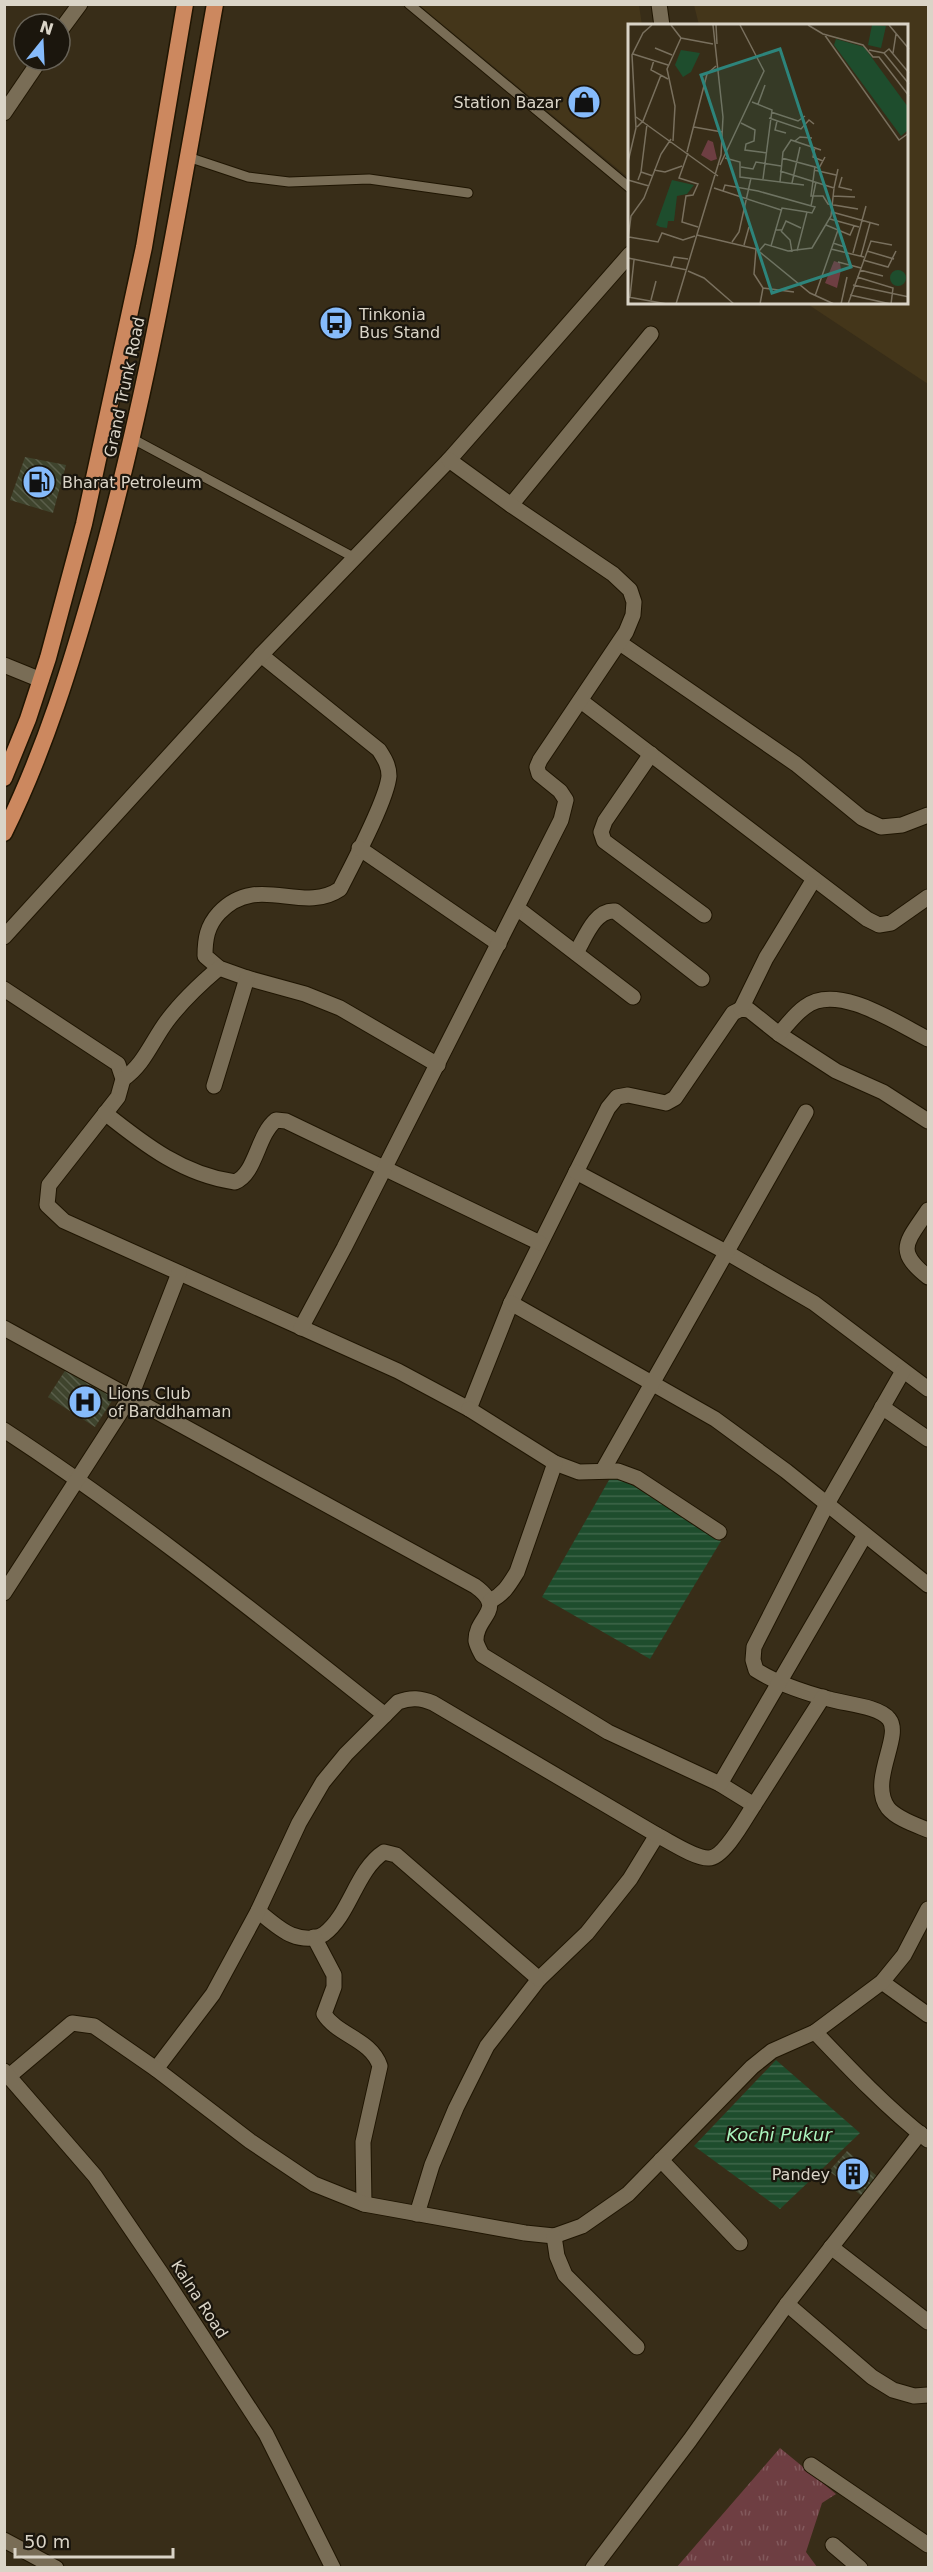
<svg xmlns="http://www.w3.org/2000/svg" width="933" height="2572" viewBox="0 0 933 2572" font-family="'DejaVu Sans',sans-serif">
	<defs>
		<pattern id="park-tufts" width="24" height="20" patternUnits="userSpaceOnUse" patternTransform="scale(1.5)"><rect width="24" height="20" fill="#6e3e42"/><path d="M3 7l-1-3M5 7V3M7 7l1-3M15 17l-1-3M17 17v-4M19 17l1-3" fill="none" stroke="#82595c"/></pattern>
		<pattern id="water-rules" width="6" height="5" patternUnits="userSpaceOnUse" patternTransform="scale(1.5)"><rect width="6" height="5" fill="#1e4d2d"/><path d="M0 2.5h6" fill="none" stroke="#3e664a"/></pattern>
		<pattern id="building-back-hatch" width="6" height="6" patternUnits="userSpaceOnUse" patternTransform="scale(1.5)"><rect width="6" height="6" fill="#3f442d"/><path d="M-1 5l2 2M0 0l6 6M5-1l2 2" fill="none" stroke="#5a5e4a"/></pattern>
	</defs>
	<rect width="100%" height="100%" fill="#382d18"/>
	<g fill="#44361a">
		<polygon points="419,5 639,5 642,25 630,26 630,179"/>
		<polygon points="694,5 928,5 928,384 806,303 908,303 908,26 699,25"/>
	</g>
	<polygon fill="url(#park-tufts)" points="780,2448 836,2494 822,2503 806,2552 817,2567 676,2568"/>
	<g fill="url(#water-rules)">
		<polygon points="613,1473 721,1541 650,1659 542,1597"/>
		<polygon points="776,2060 860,2133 780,2209 694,2146"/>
	</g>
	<g fill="url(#building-back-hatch)">
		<polygon points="25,457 66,465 53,513 10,500"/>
		<polygon points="68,1366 115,1396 95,1427 48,1397"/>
		<polygon points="847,2151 877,2176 862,2196 829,2171"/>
	</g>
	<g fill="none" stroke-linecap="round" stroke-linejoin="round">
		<g stroke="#1f1502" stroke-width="11">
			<g id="service">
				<polyline points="409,4 630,188"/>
				<polyline points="188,157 248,177 289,182 369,179 468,193"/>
				<polyline points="133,439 355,558"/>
			</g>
		</g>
		<g stroke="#1f1502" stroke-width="17">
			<g id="minor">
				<polyline points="659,4 662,26"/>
				<polyline points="60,31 80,4"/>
				<polyline points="4,113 40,60"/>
				<polyline points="511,505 651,334"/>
				<polyline points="620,643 796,764 862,818 881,827 902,825 928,815"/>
				<path d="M261,655L379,750C384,758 389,765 389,776C387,800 352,865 340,889C302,915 257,872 219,913C207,926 205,939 205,956L219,968L247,978L305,994L340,1008L438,1065"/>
				<polyline points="4,665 41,680"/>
				<polyline points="581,701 867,919 879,925 891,923 928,897"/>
				<polyline points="651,754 605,821 601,832 604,841 704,915"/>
				<polyline points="359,848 499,944"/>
				<polyline points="517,908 633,997"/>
				<polyline points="4,937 261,655 449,460 630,254"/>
				<path d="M576,953C585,938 595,909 615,911L702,979"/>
				<polyline points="4,989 118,1064 123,1079 118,1097 49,1185 47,1205 64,1221 398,1371 469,1409 511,1303 608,1108 617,1097 628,1095 666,1103 675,1098 733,1013 741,1009 749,1010 779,1034 836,1071 883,1092 928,1121"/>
				<polyline points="741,1009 766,958 814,879"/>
				<path d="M779,1034C787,1025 795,1014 805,1007C837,982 898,1024 928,1039"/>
				<path d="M123,1079C144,1065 152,1041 167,1021C182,1001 200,984 219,968"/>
				<polyline points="214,1086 247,978"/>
				<path d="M105,1113C145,1145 184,1175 235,1182C256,1174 257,1135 276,1120L286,1121L540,1243"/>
				<polyline points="576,1172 726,1252 814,1303 928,1389"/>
				<path d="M928,1210C907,1242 894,1250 928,1277"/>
				<polyline points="511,1303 715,1419 786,1471 928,1585"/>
				<path d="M4,1328L475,1586C508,1610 475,1616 476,1641C477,1646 480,1651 482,1655L608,1732L720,1784L754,1805C746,1817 724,1858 709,1858C696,1859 669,1841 657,1835L630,1879L587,1933L539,1979L487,2046L456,2108L432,2165L417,2214"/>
				<polyline points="301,1328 344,1248 561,820 566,800 560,791 539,774 537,767 540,760 626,632 633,615 634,602 630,590 613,574 511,505 449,460"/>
				<path d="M903,1371L827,1504L754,1647L753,1660L756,1670C778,1684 803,1692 829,1699C845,1704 879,1706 889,1719C903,1736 868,1781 888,1808C897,1819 916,1825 928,1830"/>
				<polyline points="882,1407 928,1439"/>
				<polyline points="469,1409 555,1463 579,1472 618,1471 637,1478 719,1532"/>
				<path d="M4,1430C137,1517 261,1617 385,1715"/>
				<polyline points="603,1470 806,1112"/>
				<polyline points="4,1593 131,1396 179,1273"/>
				<path d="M490,1601C504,1594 509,1585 517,1572L555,1463"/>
				<polyline points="720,1784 865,1535"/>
				<polyline points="754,1805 823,1697"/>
				<path d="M258,1911C268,1919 281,1931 292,1935C302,1939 315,1940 324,1934C350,1915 356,1870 384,1852L396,1855L539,1979"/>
				<path d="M314,1937L334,1975V1987L324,2014C338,2036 371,2039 380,2066L363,2142L364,2204"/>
				<polyline points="882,1982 928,2015"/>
				<path d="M815,2032C851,2070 887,2108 928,2140"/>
				<path d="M156,2069L213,1994L258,1911L299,1823L323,1782L346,1754L398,1702C411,1697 421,1698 433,1703L657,1835"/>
				<polyline points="8,2077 72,2023 94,2026 156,2069 250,2141 314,2184 364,2204 525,2233 554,2236 582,2226 628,2194 752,2067 772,2051 815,2032 882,1982 904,1955 928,1909"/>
				<polyline points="661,2160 740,2243"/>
				<polyline points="554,2236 557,2256 565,2275 637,2347"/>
				<polyline points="831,2247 928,2322"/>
				<polyline points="787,2304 872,2377 893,2390 914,2396 928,2395"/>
				<polyline points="811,2465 928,2545"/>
				<polyline points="4,2540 56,2568"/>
				<polyline points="833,2545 860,2568"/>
				<polyline points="593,2568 690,2440 787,2304 920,2133"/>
			</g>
		</g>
		<g stroke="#1f1502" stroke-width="17">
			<polyline id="tertiary" points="4,2071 95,2176 161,2273 266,2434 333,2568"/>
		</g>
		<g stroke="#1f1502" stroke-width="19">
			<g id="trunk">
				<polyline points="4,778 28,719 48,658 84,524 144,247 185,4"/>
				<path d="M4,833C45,750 72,662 97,573C150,386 181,195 215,4"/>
			</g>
		</g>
		<use href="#service" stroke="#796d56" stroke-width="9"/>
		<use href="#minor" stroke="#796d56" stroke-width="15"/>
		<use href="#tertiary" stroke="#796d56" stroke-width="15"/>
		<use href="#trunk" stroke="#cc885f" stroke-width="16"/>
	</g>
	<defs>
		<g id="shop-disc" transform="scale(1.725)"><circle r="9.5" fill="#86bbfb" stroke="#1b160d"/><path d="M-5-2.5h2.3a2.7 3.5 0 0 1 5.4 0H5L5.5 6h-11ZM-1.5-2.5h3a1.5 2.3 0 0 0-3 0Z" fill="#111"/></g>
		<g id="bus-disc" transform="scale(1.725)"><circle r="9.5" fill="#86bbfb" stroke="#1b160d"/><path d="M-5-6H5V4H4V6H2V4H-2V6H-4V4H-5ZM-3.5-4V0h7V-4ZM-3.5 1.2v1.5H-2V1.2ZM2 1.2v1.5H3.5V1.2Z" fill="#111"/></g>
		<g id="fuel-disc" transform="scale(1.725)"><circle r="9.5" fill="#86bbfb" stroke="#1b160d"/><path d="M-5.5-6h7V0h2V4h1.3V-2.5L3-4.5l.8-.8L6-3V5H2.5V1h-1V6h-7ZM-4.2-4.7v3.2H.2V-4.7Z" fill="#111"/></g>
		<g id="hospital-disc" transform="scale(1.725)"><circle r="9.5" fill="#86bbfb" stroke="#1b160d"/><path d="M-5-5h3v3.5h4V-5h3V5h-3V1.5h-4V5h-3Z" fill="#111"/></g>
		<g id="building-disc" transform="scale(1.725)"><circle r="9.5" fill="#86bbfb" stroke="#1b160d"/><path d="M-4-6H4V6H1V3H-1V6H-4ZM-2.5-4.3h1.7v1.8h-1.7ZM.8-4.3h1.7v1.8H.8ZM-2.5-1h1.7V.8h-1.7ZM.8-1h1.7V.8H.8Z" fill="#111"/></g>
	</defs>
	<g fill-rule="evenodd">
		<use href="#shop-disc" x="584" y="102"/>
		<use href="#bus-disc" x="336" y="323"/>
		<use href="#fuel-disc" x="39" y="482"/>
		<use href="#hospital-disc" x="85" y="1402"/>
		<use href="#building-disc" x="853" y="2174"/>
	</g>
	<g text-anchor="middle" stroke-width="4.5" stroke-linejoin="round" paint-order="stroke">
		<g font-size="16" fill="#dad4c7" stroke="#1b160d" text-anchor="start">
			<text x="561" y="108" text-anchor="end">Station Bazar</text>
			<text x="359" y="320">Tinkonia<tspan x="359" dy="18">Bus Stand</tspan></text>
			<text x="62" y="488">Bharat Petroleum</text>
			<text x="108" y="1399">Lions Club<tspan x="108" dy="18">of Barddhaman</tspan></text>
			<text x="830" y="2180" text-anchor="end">Pandey</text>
		</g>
		<g font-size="16" fill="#dad4c7" stroke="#1b160d">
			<text transform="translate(124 387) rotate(-78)" y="6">Grand Trunk Road</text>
			<text transform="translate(200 2299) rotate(57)" y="6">Kalna Road</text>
		</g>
		<g font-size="18" font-style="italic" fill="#abf5be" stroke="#1b160d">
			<text x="779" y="2141">Kochi Pukur</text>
		</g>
	</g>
	<g transform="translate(628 24)">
		<rect width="280" height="280" fill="#382d18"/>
		<path d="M80,116L85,118L89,135L83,137L73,131ZM206,237L212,239L213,246L209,264L197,259Z" fill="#6e3e42"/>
		<path d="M244,1L258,2L253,24L240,21ZM208,15L236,23L280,83V106L273,112L206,21ZM53,26L72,29L63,48L55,53L47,41ZM44,156L66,161L59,170L49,172L46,197H40L39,204L32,203L28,201ZM262 254a8 8 0 1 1 16 0a8 8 0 1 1-16 0Z" fill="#1e4d2d"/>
		<path fill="none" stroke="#79705e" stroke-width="1.5" d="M43,1L53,14L85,20M88,1L89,20M180,1L195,10L235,21L245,33H251L281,72M261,1L281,25M196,10L271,116L281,109M27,24L44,31M241,26L256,29L281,60M256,29L261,25L281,49M265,29L268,10M5,30L40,41M26,36L23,46L40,55M124,78L144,86L135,155M130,80L137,61M143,88L170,97L177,92M8,93L90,152M141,94L173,105L181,96L186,100M149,97L147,106L158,109M113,99L127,106L126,117L118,120L117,126L139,129M9,103L15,97L33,51M66,103L94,108M45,117L47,82L39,45L53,14M167,117L172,113L184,114M187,123L185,133L195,137M59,128L79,50L88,42M60,129L51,154L70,160L65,171L58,172L54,198L70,203M97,134L112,138V153L152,158L155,128L163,116L193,126M154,134L191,144L197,133M0,138L8,104L4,31L15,9L24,1M92,141L136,47L112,1M187,142L183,172H195L200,180L230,185M113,143L125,145L128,138L153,142M26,146L37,148L54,142M186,146L208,151M152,147L206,164L210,145M13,148L19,100M214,153L211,163L224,166M0,156L21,162M10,156L13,148L25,152M152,158L176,161M164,159L172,123M86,164L95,167L97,161L130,167L187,183L184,189L179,188L169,227M95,167L153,186M205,172L227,173M183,182L188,158M204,188L251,201M202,195L231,203M198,201L222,211L226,202M147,206H154L158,197L173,204M153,207L162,216L164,228M69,211L128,225L182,269L206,280M1,213L30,218L34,209L55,216L67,212M0,216L3,192L16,174L33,130L43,115M104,218L111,208L123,154M205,219L217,223V229M116,221L121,203M143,222L154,184L179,188M128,225L126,250L135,264L132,280M203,225L236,233M131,227L137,220L160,227L184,224L203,192L206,164M239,227L266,235M225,229L238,182M233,232L242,199M0,234L59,246M235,236L260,243L268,227M210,238L233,244M43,242L46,233L60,235M232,246L255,252M60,247L76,254L106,280M225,261L281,273M135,264L166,268M222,271L263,280L265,264L229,253M187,272L210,206M0,273L39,280M2,273L6,236M23,276L28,257M48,280L93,131L95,93L85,1M213,280L219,253M220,280L243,217L264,221"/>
		<path fill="#2d847b" fill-opacity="0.15" stroke="#2d847b" stroke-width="3" d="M152,25L223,243L144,269L73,51Z"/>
		<rect width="280" height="280" fill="none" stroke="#dad4c7" stroke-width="3"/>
	</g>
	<rect width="933" height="2572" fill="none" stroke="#dad4c7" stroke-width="12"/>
	<g transform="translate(42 42) rotate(18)"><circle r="28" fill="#1b160d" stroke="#676257" stroke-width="1.5"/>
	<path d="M0-4.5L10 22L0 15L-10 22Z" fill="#86bbfb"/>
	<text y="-9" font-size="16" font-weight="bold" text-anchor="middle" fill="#dad4c7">N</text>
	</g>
	<path d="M15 2548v9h158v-9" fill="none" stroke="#dad4c7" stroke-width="3"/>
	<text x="24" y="2548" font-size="18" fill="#dad4c7" stroke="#1b160d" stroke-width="4.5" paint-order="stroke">50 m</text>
</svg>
